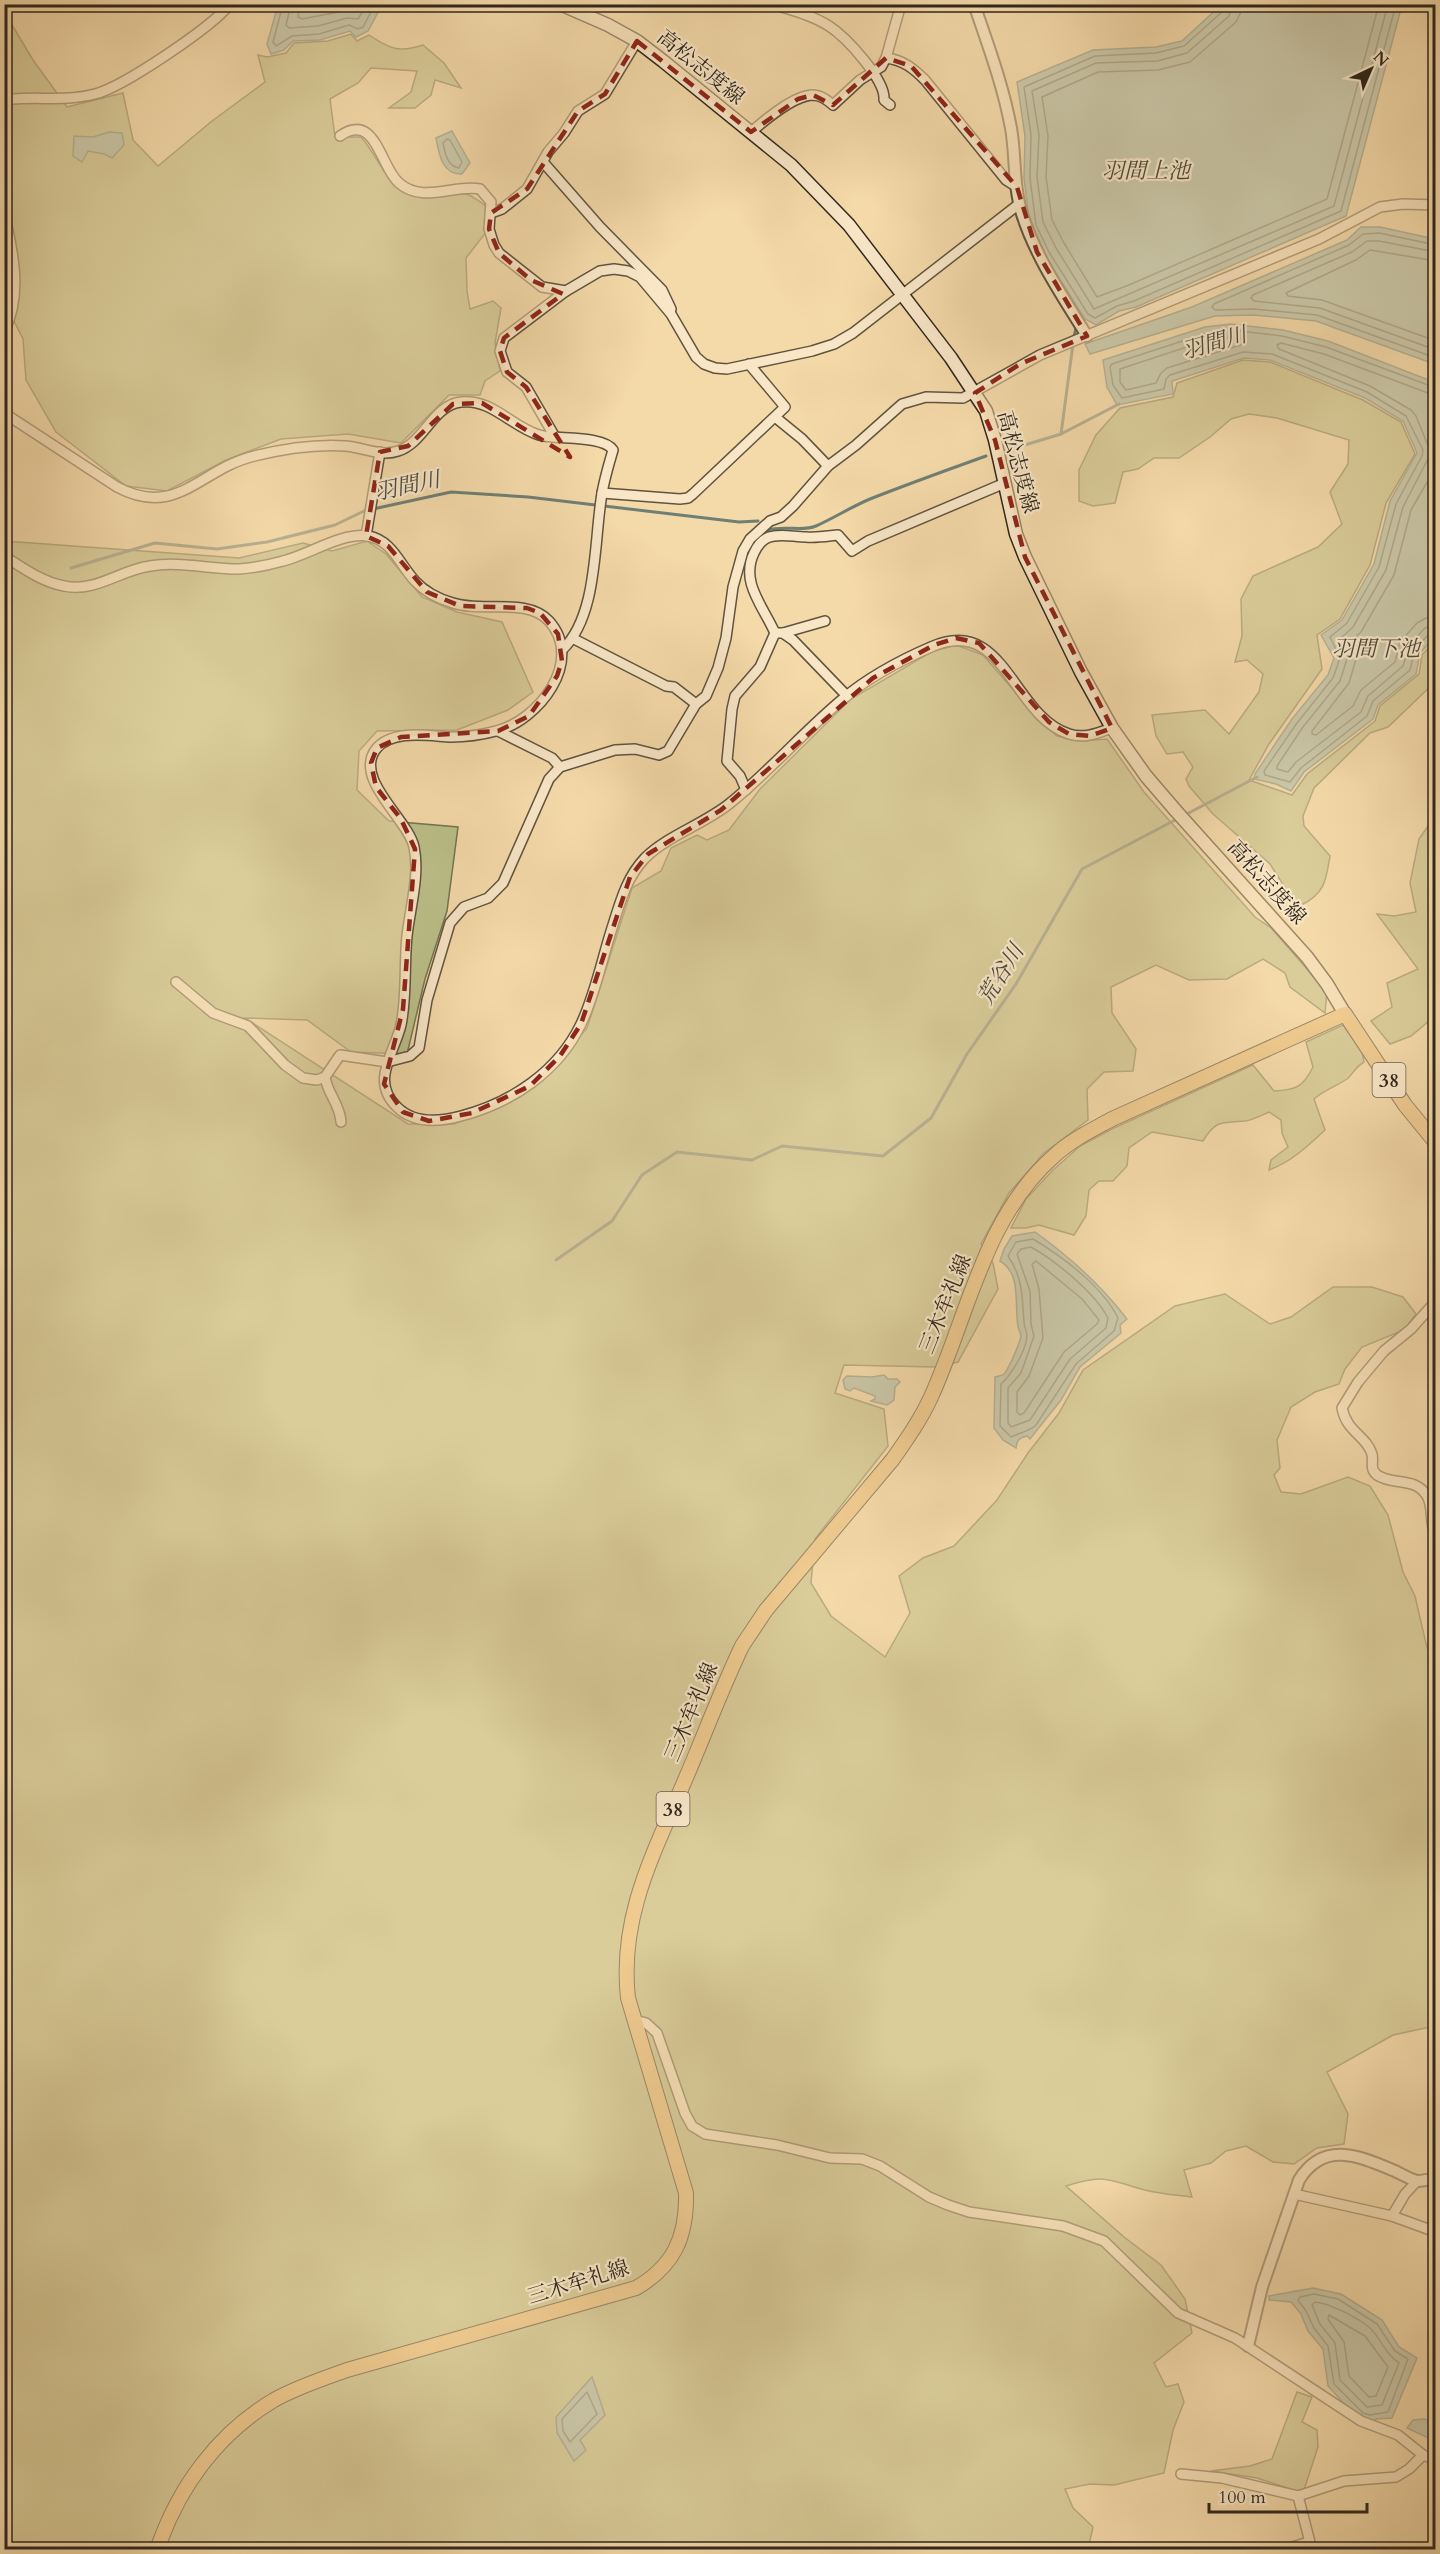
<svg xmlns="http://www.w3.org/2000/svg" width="1440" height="2554" viewBox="0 0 1440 2554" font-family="Cardo,'Noto Serif JP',serif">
	<rect width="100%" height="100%" fill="#f4d9a9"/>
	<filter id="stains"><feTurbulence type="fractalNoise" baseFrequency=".00333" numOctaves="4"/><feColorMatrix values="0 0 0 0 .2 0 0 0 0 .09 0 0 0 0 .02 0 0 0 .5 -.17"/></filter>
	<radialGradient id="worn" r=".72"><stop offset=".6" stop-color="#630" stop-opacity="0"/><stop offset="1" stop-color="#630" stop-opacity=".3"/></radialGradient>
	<g fill="#bbbf88" stroke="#757352" stroke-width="1.5">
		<path d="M5,5H7L6,15L33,60L67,107L123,93L133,140L158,166L212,121L265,82L258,55L267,57L286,53L294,43L328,41L351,34L357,41L369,35C390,49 399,53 423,45L444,63L461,88L435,80L431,95L415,108H389L411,92L417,71L371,68L358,83L330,99L335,137H361C374,151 388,185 404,192C423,202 446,190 465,194C473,195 482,204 489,208L487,231L466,258L467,291L470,309L493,301L501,308L495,343L500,371L485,381L480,395H449L401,443L348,434L281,439L226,460L167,491L126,486L56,432L26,380L23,339L8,309L5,308Z"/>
		<path d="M1243,360L1270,362L1363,400L1401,422L1415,454L1386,503L1370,565L1340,619L1317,635L1322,669L1269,744L1249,780L1292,795L1307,774L1375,721L1380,706L1419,674L1422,655L1435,641V682L1388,727L1370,733L1314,788L1303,816L1304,826L1330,856C1326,880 1325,894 1301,905L1291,897L1270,864L1213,814L1189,786L1186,779L1193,767L1183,752L1167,754L1156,736L1152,715L1205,710L1229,734L1259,692L1263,674L1247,660L1235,662L1242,636L1241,599L1253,576L1318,547L1342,524L1330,492L1348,464L1349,440L1277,418L1249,414L1231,419L1210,437L1179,458H1154L1138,469L1123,472L1115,503L1093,506L1079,501V470L1096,435L1120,408L1173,397L1177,383Z"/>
		<path d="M4,541L239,558L303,543L332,551L367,541L386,554L422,597L457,612L502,622L533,692L508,710L457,730L377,731L359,751L357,790L389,821L458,827L447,911L425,979L407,1054L351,1052L307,1020L245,1018L408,1124H454L500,1106L544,1079L587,1028L632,888L661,871L671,848L697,835L707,840L729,830L760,789L851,699L933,651L956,645L983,655L1036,716L1057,736L1081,741L1107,739L1144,792L1255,917L1271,928L1327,992L1325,1013L1290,987L1285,973L1263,959L1227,979L1189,980L1156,965L1111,987L1112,1013L1136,1049L1133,1071L1104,1072L1087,1089L1088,1120L1044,1153L1009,1193L981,1244L993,1263L998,1289L958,1362L935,1367L844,1365L835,1393L884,1409L888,1446L815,1539L811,1583L831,1616L885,1657L910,1613L899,1576L923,1558L954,1546L997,1500L1028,1453L1059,1413L1083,1370L1175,1306L1225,1294L1270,1324L1291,1317L1333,1287H1372L1403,1297L1416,1314L1404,1330L1362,1347L1345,1369L1339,1384L1315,1392L1291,1407L1277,1440L1280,1468L1274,1475L1281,1492L1301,1494L1348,1477L1370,1486L1388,1515L1403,1572L1415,1596L1427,1648L1435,1651V2026L1393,2035L1327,2072L1348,2114L1344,2144L1317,2148L1294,2164L1273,2162L1246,2146L1226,2151L1211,2163L1184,2170L1192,2197C1177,2195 1160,2194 1145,2190C1108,2180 1106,2173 1066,2186L1124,2237L1161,2265L1185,2299L1192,2333L1154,2363L1166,2387L1178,2384L1184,2402L1173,2430L1164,2473L1114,2485L1090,2484L1065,2489L1073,2508L1093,2527L1088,2549H5Z"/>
		<polygon points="1435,816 1435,1016 1411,1036 1390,1044 1371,1021 1392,1007 1387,983 1418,969 1377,914 1394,916 1416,912 1410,883 1419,839"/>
		<path d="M1343,1025L1362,1051L1364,1062C1354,1068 1354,1073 1347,1079C1337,1086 1324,1090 1314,1099L1325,1130C1308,1146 1291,1162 1269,1170L1271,1160L1288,1147L1282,1133L1281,1120L1269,1112C1262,1115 1253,1120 1245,1121C1223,1123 1216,1119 1203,1141L1152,1132L1129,1148L1127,1166L1113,1181H1099L1089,1190L1086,1216L1074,1235L1039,1225L1026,1228H1011L1026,1199L1052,1171L1080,1146L1114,1128L1253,1065L1274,1091C1296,1090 1303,1087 1313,1067L1306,1042Z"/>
		<polygon points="1297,2392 1312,2397 1302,2422 1317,2430 1318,2447 1303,2493 1257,2478 1211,2471 1250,2466 1272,2459"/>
	</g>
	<g fill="#9cb9ae" stroke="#707f74" stroke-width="1.5">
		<polygon points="278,5 278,4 382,5 368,31 356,37 350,31 320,40 293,41 284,50 271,54 267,44"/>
		<polygon points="1221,5 1402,5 1346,216 1136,307 1119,311 1096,325 1085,319 1044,254 1030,227 1024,178 1025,136 1017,82 1093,50 1156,47 1182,41"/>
		<path d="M452,131L470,163L462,174C442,175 439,154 436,138Z"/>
		<polygon points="109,132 122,133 124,145 112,158 104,154 88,151 82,162 73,156 74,136 93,137"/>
		<polygon points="1361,227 1380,227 1435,239 1434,364 1316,321 1253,315 1215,316 1090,354 1085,344 1192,307 1347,240"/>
		<polygon points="1231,324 1283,330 1328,341 1434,382 1435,385 1435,637 1420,653 1416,674 1378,705 1373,719 1304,772 1291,791 1276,784 1254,779 1255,774 1292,719 1328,675 1334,658 1321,635 1342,620 1374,564 1390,501 1417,453 1403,421 1365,398 1270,360 1244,358 1172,381 1173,394 1117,405 1107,387 1103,360 1205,327"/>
		<path d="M1035,1232C1070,1257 1100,1284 1127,1319L1120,1325L1121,1333L1080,1367L1061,1400L1030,1439L1027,1436C1019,1438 1017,1440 1016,1448L1003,1440L994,1428L995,1377C998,1376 1001,1376 1004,1374C1008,1370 1021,1341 1021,1335C1020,1332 1018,1329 1018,1326C1014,1304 1022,1274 1000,1261L1004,1249L1012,1236Z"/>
		<polygon points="884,1375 888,1379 897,1379 900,1382 895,1387 894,1400 887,1405 871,1401 875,1399 875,1396 854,1388 850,1391 845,1389 843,1380 847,1376 872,1377"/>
		<polygon points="1313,2288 1341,2294 1382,2320 1399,2347 1417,2358 1392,2418 1376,2419 1373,2423 1349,2409 1328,2386 1323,2349 1308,2331 1301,2314 1291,2302 1269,2300 1269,2296"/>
		<polygon points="592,2377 605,2415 580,2440 586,2450 574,2461 557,2433 556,2417"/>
		<polygon points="1424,2419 1435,2423 1435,2441 1407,2428 1413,2420"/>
	</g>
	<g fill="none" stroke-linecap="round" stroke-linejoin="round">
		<g stroke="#667065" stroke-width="1.5">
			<polyline points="283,4 273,42 276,46 292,36 319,34 349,25 358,29 363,27 375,4"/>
			<polyline points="291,4 286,25 289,28 318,26 347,18 358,19 367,4"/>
			<polyline points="300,4 298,17 302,19 354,9 357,4"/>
			<polyline points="1225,4 1223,11 1184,46 1156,53 1095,56 1024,87 1031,135 1030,178 1036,225 1049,252 1088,314 1095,318 1117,306 1134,301 1341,211 1396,4"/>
			<polyline points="1233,4 1229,16 1187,53 1157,61 1096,63 1032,91 1039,135 1037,177 1043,222 1056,248 1094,309 1334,206 1388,4"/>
			<polyline points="1242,4 1240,14 1236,22 1190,62 1158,70 1098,72 1042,97 1048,136 1046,177 1052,220 1064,243 1097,297 1129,285 1327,199 1379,4"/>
			<path d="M447,139L450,140L462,162L459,168C447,166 445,153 443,143Z"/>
			<polyline points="1436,245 1379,233 1363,234 1349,245 1214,304 1212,307 1215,310 1253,309 1317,315 1436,358"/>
			<polyline points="1436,252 1379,241 1367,241 1352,252 1253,295 1251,298 1254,301 1320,308 1436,350"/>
			<polyline points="1436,261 1370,250 1356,260 1286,293 1288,296 1322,300 1436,341"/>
			<polygon points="1232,337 1245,339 1247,343 1167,368 1161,373 1156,383 1126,390 1120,382 1120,369 1208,340"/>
			<polyline points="1436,388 1326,347 1282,336 1231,330 1207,333 1112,364 1110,367 1113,385 1122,398 1164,389 1166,379 1170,375 1243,352 1272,354 1367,392 1406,416 1423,450 1422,456 1396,504 1379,567 1347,623 1330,637 1340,658 1333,678 1297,723 1264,771 1265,775 1290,782 1301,768 1367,716 1373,701 1410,670 1415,649 1429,634 1436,633"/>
			<polyline points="1436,396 1324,354 1281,343 1277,345 1279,349 1370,386 1411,410 1416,416 1431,453 1403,507 1386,570 1353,627 1340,639 1347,659 1340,681 1303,727 1277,766 1277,769 1288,772 1296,762 1361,712 1368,696 1403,666 1410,644 1425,628 1436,625"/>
			<polyline points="1436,467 1411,510 1394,575 1361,632 1351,641 1356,659 1349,683 1312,731 1312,734 1316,735 1353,706 1361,690 1395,662 1400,642 1417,623 1426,618 1436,616"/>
			<path d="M1033,1239C1063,1257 1102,1286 1118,1318L1114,1331L1076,1364L1036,1425C1030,1431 1019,1433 1011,1437L1000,1426L1001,1384C1011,1375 1026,1351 1027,1336C1027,1331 1024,1327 1024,1322C1022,1296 1023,1278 1008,1256L1016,1242Z"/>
			<path d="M1031,1247C1056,1261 1095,1293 1108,1318L1106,1328L1070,1359L1030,1420L1011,1427L1008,1423V1388L1021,1373L1034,1336L1031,1324L1030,1291L1017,1254L1021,1249Z"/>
			<polygon points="1036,1261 1082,1299 1099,1320 1097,1324 1064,1352 1024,1413 1020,1415 1017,1412 1017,1392 1029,1376 1043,1338 1039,1289 1032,1264"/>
			<polygon points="1314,2294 1338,2299 1377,2324 1395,2351 1408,2359 1388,2412 1370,2415 1363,2413 1334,2384 1328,2346 1314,2328 1306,2311 1298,2300 1300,2297"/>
			<path d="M1315,2302C1329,2303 1361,2319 1371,2329C1382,2340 1385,2354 1399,2363L1382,2405L1367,2407L1340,2380L1335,2343L1320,2324L1312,2305Z"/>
			<polygon points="1329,2315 1365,2336 1388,2367 1376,2396 1369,2397 1349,2376 1344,2342 1328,2319"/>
			<polygon points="587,2392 597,2414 570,2442 563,2431 562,2419"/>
		</g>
		<g stroke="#707f74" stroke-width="3">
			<polyline points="1074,337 1077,323"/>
			<polyline points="1061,434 1073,344"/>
			<polyline points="1005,451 1061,434 1119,404"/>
			<path d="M767,530C785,525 802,532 816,526C834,518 851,507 870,499C908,484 947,470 986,456"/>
			<polyline points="71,568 155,543 217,549 267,542 335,525 364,511 451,492 528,497 739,522 758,521"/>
			<polyline points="1183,816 1257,777"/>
			<polyline points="556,1260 612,1221 642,1175 677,1152 752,1160 782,1146 883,1156 931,1118 967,1054 1016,984 1082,869 1177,819"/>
		</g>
		<g stroke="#60543f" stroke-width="12">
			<g id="minor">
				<path d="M772,4C791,10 812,15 829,26C846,37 886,80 884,100L890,105"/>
				<path d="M886,58C903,60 913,68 925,80L1006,180L1017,187"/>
				<path d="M4,101L12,99C39,97 69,101 95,94C123,87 212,27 230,4"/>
				<path d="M751,132C765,120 793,96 812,95C821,95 827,100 833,105L860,80L881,67L886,58L901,4"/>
				<path d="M340,136C376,111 380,167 399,183C423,204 454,184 480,189L491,202L489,229L494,245L499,253L542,287L566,291"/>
				<polyline points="543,162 600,227 662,290 671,309"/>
				<path d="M4,212C13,251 23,295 4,332"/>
				<polyline points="491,213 502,209 527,189 548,152 564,133 578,111 605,94 637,41"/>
				<path d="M4,413L117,487C177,519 200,469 254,456C283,449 316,444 345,446C362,447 381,457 398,451C424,443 433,405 461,402C491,398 512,427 539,435C557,440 603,435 613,450C608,467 603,483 601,500C594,546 597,617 562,650"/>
				<polyline points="775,417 802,439 828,466"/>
				<polyline points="555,437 526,387 507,372 500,351 504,338 566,291 600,271 614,269 628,271 640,277 671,314 696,357 704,364 715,368 727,369 812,351 834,344 853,333 1019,204"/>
				<polyline points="602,493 680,499 688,498 693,494 785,407 749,364"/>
				<polyline points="366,536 380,452"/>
				<path d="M4,556C23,568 42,582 64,586C95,593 120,570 150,566C179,561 209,569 239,569C253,568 269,565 283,561C308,555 342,532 368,536C392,540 400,565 415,581C425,592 439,599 453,603C483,613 527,597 549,621C585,661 538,721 496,731C481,735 466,737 451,737C429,736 392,729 376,749C353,779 408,819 414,847C420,875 410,908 407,936C404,965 407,996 401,1025C394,1054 370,1081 397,1107C414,1124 439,1122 461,1116C511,1103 558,1072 581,1024C595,995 602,959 612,928C620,903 626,878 645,858C667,836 704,824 729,804C770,771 804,731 844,698C869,677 901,660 931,647C1005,614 1012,716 1069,734C1084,739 1098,733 1112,728"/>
				<polyline points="775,633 783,633 793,640 847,696"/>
				<polyline points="783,633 825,621"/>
				<polyline points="574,639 666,686 674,687 696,704"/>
				<polyline points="498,731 552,758 560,767"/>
				<path d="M746,790L740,776L727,761L732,709L735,696L760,667L775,633C763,606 740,582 754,553C758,544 764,537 774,536C785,534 795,537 806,537C817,538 828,536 838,535L852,551L868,541L1005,483"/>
				<polyline points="176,982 213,1013 248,1026 285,1065 303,1078 317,1080 325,1077 340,1055 387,1062 410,1056 419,1048 427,1000 450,923 464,907 488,898 503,883 549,779 560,767 615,750 635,749 659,755 668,751 696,704 706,696 718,668 726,638 733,587 743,551 750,539 770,521 781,517 793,506 828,466 856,445 902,404 926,397 963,398 1040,355 1319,239 1380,207 1403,204 1436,205"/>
				<path d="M325,1077C327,1093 340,1104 341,1122"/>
				<path d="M1436,1301L1411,1329L1384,1351L1358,1382L1342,1408C1347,1433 1366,1435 1372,1454C1374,1462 1369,1468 1377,1475C1393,1486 1415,1476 1427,1496C1434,1508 1429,1524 1436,1537"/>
				<polyline points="635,2020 646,2023 657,2033 685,2113 692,2126 705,2134 777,2145 830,2158 862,2159 880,2166 929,2197 948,2205 969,2212 1063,2226 1104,2241 1178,2313 1235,2338 1361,2421 1398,2435 1423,2455 1436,2460"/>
				<polyline points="1294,2194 1392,2216 1436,2232"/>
				<polyline points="1392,2216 1405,2194 1417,2181"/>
				<polyline points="1181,2474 1222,2478 1298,2496 1344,2481 1396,2477 1409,2469 1423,2455"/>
				<polyline points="1298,2496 1312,2550"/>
				<polyline points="1282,2550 1309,2542"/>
			</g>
		</g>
		<g stroke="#60543f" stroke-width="14">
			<g id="tertiary">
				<path d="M974,4C988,45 1003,85 1011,128C1016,156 1013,186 1022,214C1036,258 1063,297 1087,336"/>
				<path d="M1248,2346L1262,2287L1299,2180C1324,2140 1359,2156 1395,2171C1401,2174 1410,2179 1417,2181C1422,2181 1430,2179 1436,2179"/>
			</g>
		</g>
		<g stroke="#2f271c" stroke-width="15">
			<polyline id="secondary" points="560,4 608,25 637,41 663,61 791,165 849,225 951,358 986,411 995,440 1016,534 1025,557 1081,672 1112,728 1146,776 1176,811 1307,957 1327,984 1345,1014"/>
		</g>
		<g stroke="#2f271c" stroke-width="16">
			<path id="primary" d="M157,2550C178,2488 217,2434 274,2400C297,2387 322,2379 347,2370L636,2288C674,2266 687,2237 686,2193L628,1998C619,1916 654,1853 685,1780C704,1736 721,1690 742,1646L766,1610L893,1459C907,1439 921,1419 931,1397C968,1316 984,1217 1054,1156C1071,1140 1092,1130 1112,1119L1345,1014L1405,1105L1436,1143"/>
		</g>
		<use href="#minor" stroke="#f8e6c7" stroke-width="9"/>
		<use href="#tertiary" stroke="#f8e6c7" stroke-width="10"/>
		<use href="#secondary" stroke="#f8e6c7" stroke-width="12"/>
		<use href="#primary" stroke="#eabc74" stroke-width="14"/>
	</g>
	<path d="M0 0H1440V2554H0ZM637,41L751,132L798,99L813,95L833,105L886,58L911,66L1017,187L1037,252L1087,336L1020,364L975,393L995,440L1025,557L1112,728L1090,736L1069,734L1049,722L979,643L956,638L934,645L873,678L721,810L648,854L630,877L581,1024L560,1056L530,1086L472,1113L429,1121L403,1112L384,1084L403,1009L415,849L401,819L376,787L371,763L377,748L401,737L498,731L529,716L557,676L562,661L558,634L540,613L527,608L460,606L427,592L388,546L366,536L380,452L408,446L453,404L482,403L570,457L526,387L507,372L500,351L504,338L563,294L531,280L499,253L489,229L491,213L527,189L578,111L605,94Z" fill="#f4d9a9" fill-opacity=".55" fill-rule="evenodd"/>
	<path fill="none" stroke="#8f2418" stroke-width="4.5" stroke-dasharray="12 8" stroke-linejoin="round" d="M637,41L751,132L798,99L813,95L833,105L886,58L911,66L1017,187L1037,252L1087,336L1020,364L975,393L995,440L1025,557L1112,728L1090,736L1069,734L1049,722L979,643L956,638L934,645L873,678L721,810L648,854L630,877L581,1024L560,1056L530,1086L472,1113L429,1121L403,1112L384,1084L403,1009L415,849L401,819L376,787L371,763L377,748L401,737L498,731L529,716L557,676L562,661L558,634L540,613L527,608L460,606L427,592L388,546L366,536L380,452L408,446L453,404L482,403L570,457L526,387L507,372L500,351L504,338L563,294L531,280L499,253L489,229L491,213L527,189L578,111L605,94Z"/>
	<g text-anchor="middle" stroke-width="4.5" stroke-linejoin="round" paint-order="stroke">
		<g fill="#f8e6c7" stroke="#6b604f" stroke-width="1.5">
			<rect x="1372.5" y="1063" width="33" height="34" rx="4.5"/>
			<rect x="656.5" y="1792" width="33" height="34" rx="4.5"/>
		</g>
		<g font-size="20" font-weight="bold" fill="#2f271c">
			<text x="1389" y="1087">38</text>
			<text x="673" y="1816">38</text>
		</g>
		<g font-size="21" fill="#2f271c" stroke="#f8e6c7">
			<text transform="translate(701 67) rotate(39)" y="7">高松志度線</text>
			<text transform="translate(1018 462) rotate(75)" y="7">高松志度線</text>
			<text transform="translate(1267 882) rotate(48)" y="7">高松志度線</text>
			<text transform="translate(945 1304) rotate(-68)" y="7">三木牟礼線</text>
			<text transform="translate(691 1712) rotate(-67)" y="7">三木牟礼線</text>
			<text transform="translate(578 2282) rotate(-17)" y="7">三木牟礼線</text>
		</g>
		<g font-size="22" font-style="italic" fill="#4a4c40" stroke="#f8e6c7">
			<text x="1146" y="178">羽間上池</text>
			<text transform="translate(1214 342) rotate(-16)" y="8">羽間川</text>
			<text transform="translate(407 485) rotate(-12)" y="8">羽間川</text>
			<text x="1376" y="656">羽間下池</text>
			<text transform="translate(1000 974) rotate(-58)" y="8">荒谷川</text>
		</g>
	</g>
	<rect width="1440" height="2554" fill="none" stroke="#f4d9a9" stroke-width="24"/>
	<rect x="6" y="6" width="1428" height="2542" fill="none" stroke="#2f271c" stroke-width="3"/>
	<rect x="12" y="12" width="1416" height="2530" fill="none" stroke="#2f271c" stroke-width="1.5"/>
	<g transform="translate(1371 69) rotate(44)" stroke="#f8e6c7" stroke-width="4.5" paint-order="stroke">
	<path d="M0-4.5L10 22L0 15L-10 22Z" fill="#2f271c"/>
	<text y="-9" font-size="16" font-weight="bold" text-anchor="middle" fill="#2f271c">N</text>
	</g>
	<path d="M1209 2503v9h158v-9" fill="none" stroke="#2f271c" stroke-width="3"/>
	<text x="1218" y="2503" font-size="18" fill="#2f271c" stroke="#f8e6c7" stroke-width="4.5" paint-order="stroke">100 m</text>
	<rect width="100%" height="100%" filter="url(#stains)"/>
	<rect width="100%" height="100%" fill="url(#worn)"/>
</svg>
